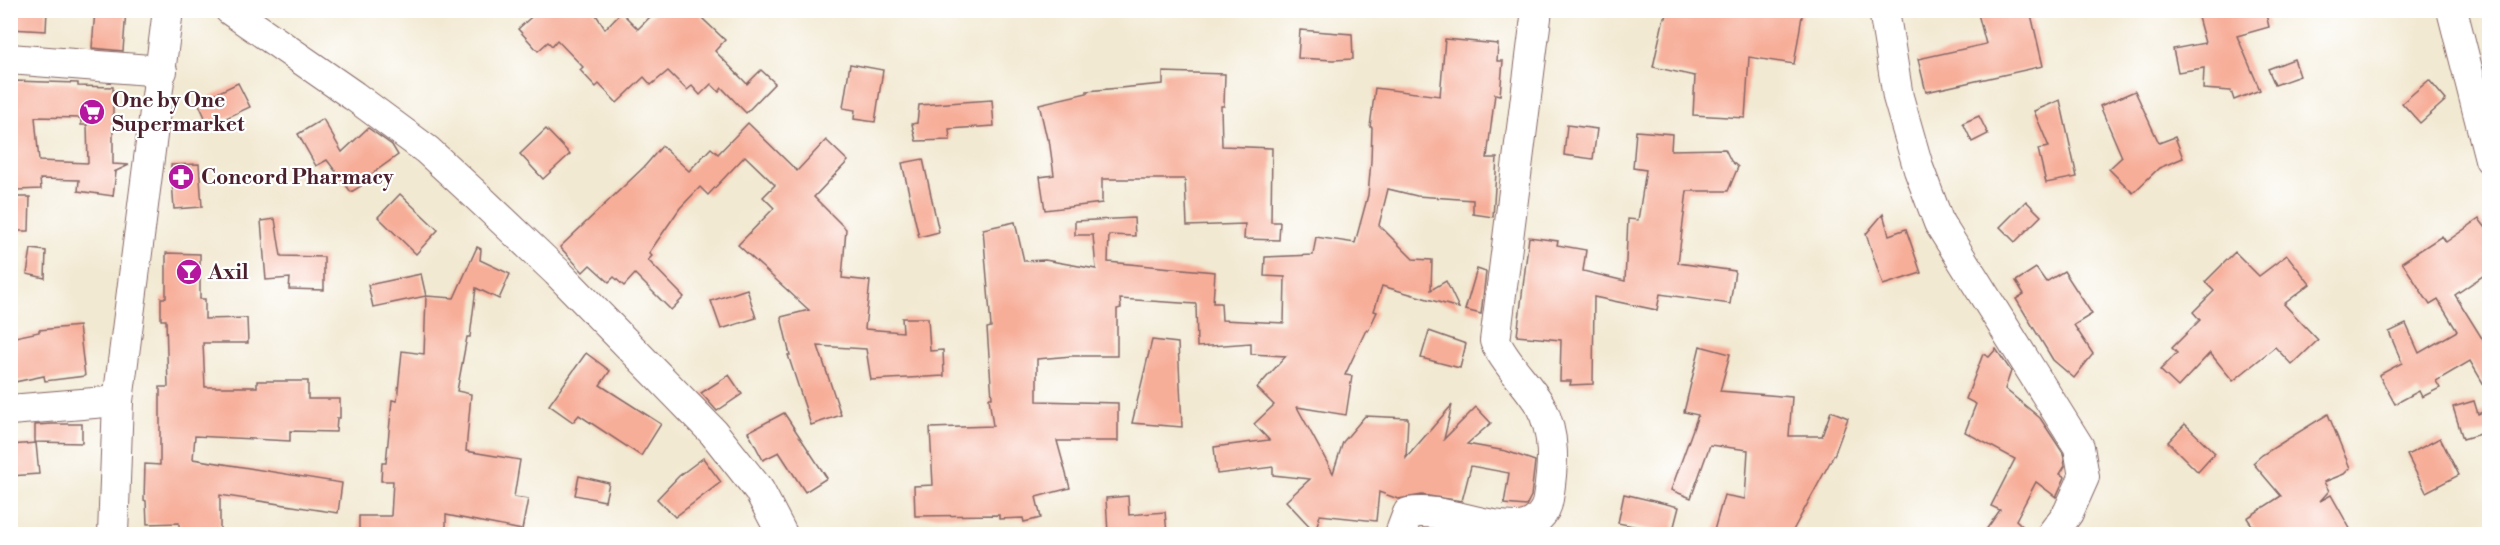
<svg xmlns="http://www.w3.org/2000/svg" width="2500" height="545" viewBox="0 0 2500 545" font-family="'Libre Bodoni',serif">
	<rect width="100%" height="100%" fill="#fff"/>
	<filter id="ink" filterUnits="userSpaceOnUse"><feTurbulence type="fractalNoise" baseFrequency=".0167" numOctaves="2"/><feDisplacementMap in="SourceGraphic" scale="12" xChannelSelector="R" yChannelSelector="G"/><feConvolveMatrix kernelMatrix="1 2 1 2 8 2 1 2 1" color-interpolation-filters="sRGB"/></filter>
	<filter id="wash" filterUnits="userSpaceOnUse"><feTurbulence type="fractalNoise" baseFrequency=".008" numOctaves="4" result="noise"/><feDisplacementMap in="SourceGraphic" scale="24" xChannelSelector="R" yChannelSelector="G"/><feGaussianBlur stdDeviation="1.35" result="paint"/><feColorMatrix in="noise" values="0 0 0 0 0 0 0 0 0 0 0 0 0 0 0 0 0 1.4 0 .05"/><feComposite in="paint" operator="in"/></filter>
	<g filter="url(#wash)">
		<rect width="100%" height="100%" fill="#f2e9d2"/>
		<g id="blocks">
			<g fill="#f7ae99" fill-rule="evenodd">
				<polygon points="10,10 47,10 46,31 10,29"/>
				<polygon points="95,10 126,10 123,51 92,48"/>
				<polygon points="539,10 593,10 605,29 621,12 638,29 657,10 700,10 703,19 725,40 715,51 747,84 761,70 775,83 746,113 722,88 719,92 711,84 700,95 692,86 687,90 668,71 651,85 644,77 617,103 599,84 596,87 580,70 583,67 557,40 552,46 548,42 538,51 518,29"/>
				<polygon points="1668,10 1803,10 1794,64 1749,57 1745,118 1693,115 1695,76 1653,67 1664,17 1666,18"/>
				<polygon points="1977,10 2030,10 2043,66 1926,92 1918,59 1986,44"/>
				<polygon points="2196,10 2265,10 2269,27 2237,36 2260,90 2234,100 2231,91 2203,89 2204,68 2178,72 2173,49 2205,43"/>
				<polygon points="1300,30 1352,34 1353,59 1333,60 1298,58"/>
				<polygon points="1445,39 1498,44 1497,61 1503,61 1500,95 1495,94 1487,158 1497,158 1493,217 1473,214 1473,200 1417,196 1388,189 1379,225 1413,259 1432,260 1431,290 1446,281 1459,308 1382,286 1374,311 1377,312 1368,331 1366,330 1345,375 1352,376 1346,415 1297,407 1333,473 1343,442 1365,416 1408,418 1406,458 1452,405 1444,439 1476,407 1491,423 1467,444 1506,451 1535,461 1531,496 1526,506 1504,504 1509,473 1471,466 1462,501 1422,495 1398,499 1379,492 1376,521 1320,515 1315,532 1286,501 1310,479 1273,475 1273,467 1217,474 1214,447 1269,440 1254,424 1274,405 1257,388 1286,356 1251,354 1251,343 1197,347 1196,304 1120,299 1121,308 1117,309 1117,356 1072,356 1037,359 1037,401 1118,403 1118,441 1057,441 1070,488 1036,497 1041,518 1024,522 1023,518 999,519 999,515 915,516 914,486 933,485 930,428 993,426 989,398 992,398 987,328 991,327 983,229 1015,222 1024,261 1045,260 1096,269 1093,235 1075,235 1075,221 1134,218 1135,236 1109,235 1108,262 1215,272 1213,303 1221,303 1222,320 1284,323 1285,277 1264,276 1265,257 1313,255 1316,237 1355,243 1368,195 1371,161 1372,127 1370,127 1375,88 1440,96"/>
				<polygon points="2294,59 2300,76 2275,85 2268,69"/>
				<polygon points="850,64 883,70 875,122 854,119 855,110 843,108"/>
				<polygon points="1163,72 1225,74 1224,106 1221,106 1222,146 1272,148 1271,222 1280,222 1279,240 1244,239 1245,224 1187,226 1185,179 1102,179 1102,203 1045,210 1040,177 1054,175 1049,139 1047,139 1039,104 1087,93 1087,91 1163,84"/>
				<polygon points="2429,80 2446,100 2420,123 2402,103"/>
				<path d="M14,81L78,83V86L113,87V164L129,165L114,172H116L113,196L78,191L79,180L40,179L41,189L17,190L13,142H15ZM35,117L81,118V125H87L88,163L39,161Z"/>
				<polygon points="238,83 250,107 209,126 198,102"/>
				<polygon points="2135,91 2159,143 2175,137 2183,158 2159,168 2133,193 2109,169 2122,157 2100,106"/>
				<polygon points="992,100 994,126 949,129 950,140 916,141 912,124 917,123 919,105"/>
				<polygon points="2060,100 2077,177 2046,183 2038,149 2049,147 2034,111"/>
				<polygon points="1979,116 1988,134 1972,142 1963,123"/>
				<polygon points="323,119 342,152 368,128 392,145 398,155 359,183 361,186 351,192 327,160 316,166 298,134"/>
				<polygon points="748,123 797,171 826,140 848,161 814,197 846,229 842,278 870,281 865,329 903,332 902,318 928,318 930,351 943,350 944,376 871,380 866,349 818,346 841,415 811,425 788,355 790,355 781,317 809,310 738,245 774,208 763,197 775,185 745,156 708,195 700,187 680,208 649,253 652,256 648,260 684,297 671,310 635,274 624,286 614,277 609,282 590,265 583,272 560,247 644,167 662,146 689,171 711,148 718,154"/>
				<polygon points="1567,125 1597,129 1593,159 1564,155"/>
				<polygon points="546,129 570,154 543,179 520,154"/>
				<polygon points="1636,131 1672,134 1671,150 1725,149 1731,161 1738,167 1728,191 1687,191 1678,263 1735,271 1730,304 1660,294 1657,310 1594,297 1593,384 1570,385 1571,381 1560,381 1561,340 1517,336 1529,237 1558,241 1557,245 1586,250 1583,271 1625,281 1628,219 1638,220 1646,170 1633,168"/>
				<polygon points="923,159 939,232 919,237 902,163"/>
				<polygon points="199,164 202,207 174,209 171,165"/>
				<polygon points="400,194 438,230 416,254 378,217"/>
				<polygon points="10,197 30,197 29,231 10,231"/>
				<polygon points="2026,201 2041,216 2015,242 2000,227"/>
				<polygon points="1883,214 1889,235 1906,229 1921,273 1883,285 1866,234"/>
				<polygon points="275,219 281,256 324,257 324,290 289,289 290,278 266,280 261,221"/>
				<polygon points="2479,219 2490,233 2490,271 2455,295 2483,340 2490,336 2490,395 2470,361 2436,381 2440,388 2422,397 2419,391 2395,404 2379,375 2402,363 2389,332 2406,324 2419,353 2457,331 2438,300 2430,305 2402,262 2442,236 2446,242"/>
				<polygon points="477,247 481,249 480,260 510,274 499,299 476,288 470,337 467,337 457,391 471,394 466,451 520,460 514,497 528,499 522,530 446,515 446,534 359,534 359,516 391,516 393,481 381,481 382,463 386,463 392,400 397,401 402,351 424,354 426,296 454,298"/>
				<polygon points="31,249 46,251 45,278 27,274"/>
				<polygon points="2235,252 2259,276 2287,255 2310,284 2284,304 2318,340 2292,365 2275,347 2233,381 2210,353 2178,387 2160,370 2177,353 2172,348 2200,320 2193,312 2214,291 2205,282"/>
				<polygon points="166,253 200,254 200,299 205,299 205,319 247,318 248,343 203,343 205,387 257,387 257,381 308,381 308,399 340,399 340,418 337,418 336,432 290,431 290,441 195,436 193,459 342,483 338,513 220,495 220,534 179,534 179,523 147,524 146,501 144,500 145,464 160,465 160,387 168,387 166,320 161,320 161,298 166,298"/>
				<polygon points="2036,268 2046,282 2064,271 2092,314 2074,325 2093,354 2074,378 2053,360 2016,299 2024,294 2016,281"/>
				<polygon points="1477,269 1486,272 1481,314 1465,310"/>
				<polygon points="421,274 426,296 373,307 368,285"/>
				<polygon points="747,289 756,318 721,329 711,301"/>
				<polygon points="79,326 85,376 45,381 44,376 10,383 10,338 39,332 39,330"/>
				<polygon points="1429,331 1466,344 1460,368 1421,358"/>
				<polygon points="1152,340 1178,343 1182,427 1132,423"/>
				<polygon points="1700,346 1730,354 1720,391 1792,397 1789,436 1822,436 1831,411 1848,418 1835,453 1791,534 1713,534 1724,495 1745,499 1748,450 1710,445 1691,498 1671,490 1698,415 1684,412"/>
				<polygon points="1996,349 2011,371 2005,389 2040,418 2063,453 2065,466 2060,474 2065,477 2056,497 2036,482 2016,520 2031,534 1983,534 2000,510 1991,506 2015,459 1965,432 1976,404 1966,399 1983,354 1989,357"/>
				<polygon points="586,353 610,371 600,385 661,424 641,456 579,415 573,422 549,405"/>
				<polygon points="729,375 742,394 717,411 701,393"/>
				<polygon points="2474,401 2478,414 2490,409 2490,431 2463,439 2453,407"/>
				<polygon points="784,413 827,478 805,492 779,452 763,460 748,432"/>
				<polygon points="2328,414 2350,468 2344,474 2324,482 2329,491 2320,501 2331,495 2353,534 2258,534 2247,518 2281,496 2253,463 2262,455"/>
				<polygon points="53,424 82,424 82,443 35,442 35,425"/>
				<polygon points="2185,424 2215,453 2198,472 2168,442"/>
				<polygon points="2440,438 2459,475 2426,492 2407,455"/>
				<polygon points="36,443 39,474 10,476 10,445"/>
				<polygon points="703,458 721,482 675,517 657,499 679,476"/>
				<polygon points="579,476 609,483 605,501 575,495"/>
				<polygon points="1624,494 1679,507 1672,534 1618,523"/>
				<polygon points="1128,496 1129,515 1165,512 1167,534 1108,534 1106,498"/>
			</g>
		</g>
	</g>
	<g filter="url(#ink)">
		<use href="#blocks" fill-opacity="0" stroke="#856665" stroke-width="1.5"/>
		<g fill="none" stroke-linecap="round" stroke-linejoin="round">
			<g stroke="#856665" stroke-width="32">
				<g id="minor">
					<polyline points="230,10 354,96 427,150 479,198 557,272 713,432 759,490 782,534"/>
					<polyline points="1884,10 1898,97 1919,170 1939,223 2079,447 2084,477 2068,513 2052,534"/>
					<polyline points="2452,10 2490,159"/>
					<polyline points="10,59 162,71"/>
					<polyline points="10,410 118,401"/>
					<polyline points="113,534 118,401 168,10"/>
					<path d="M1400,534L1408,513C1442,507 1481,528 1517,527C1533,527 1546,514 1548,499C1553,467 1556,434 1540,405C1526,382 1506,365 1495,341L1537,10"/>
				</g>
			</g>
			<use href="#minor" stroke="#fff" stroke-width="30"/>
		</g>
	</g>
	<defs>
		<g id="supermarket-disc" transform="scale(1.35)"><circle r="9.5" fill="#b5179e" stroke="#fff"/><path d="M-6-5.5h2.5l.6 2H6L4.5 2H-2.5L-4.4-4H-6ZM-1.5 3.2a1.3 1.3 0 1 0 .1 0ZM3 3.2a1.3 1.3 0 1 0 .1 0Z" fill="#fff"/></g>
		<g id="pharmacy-disc" transform="scale(1.35)"><circle r="9.5" fill="#b5179e" stroke="#fff"/><path d="M-2-6h4v4h4v4h-4v4h-4v-4h-4v-4h4Z" fill="#fff"/></g>
		<g id="bar-disc" transform="scale(1.35)"><circle r="9.5" fill="#b5179e" stroke="#fff"/><path d="M-6-5H6L.8 .8V4.5H3.5V6h-7V4.5H-.8V.8Z" fill="#fff"/></g>
	</defs>
	<g fill-rule="evenodd">
		<use href="#supermarket-disc" x="92" y="112"/>
		<use href="#pharmacy-disc" x="181" y="177"/>
		<use href="#bar-disc" x="189" y="272"/>
	</g>
	<g text-anchor="middle" stroke-width="4.5" stroke-linejoin="round" paint-order="stroke">
		<g font-size="21" font-weight="bold" fill="#4a1f2b" stroke="#fff" text-anchor="start">
			<text x="112" y="107">One by One<tspan x="112" dy="24">Supermarket</tspan></text>
			<text x="201" y="184">Concord Pharmacy</text>
			<text x="208" y="279">Axil</text>
		</g>
	</g>
	<rect width="2500" height="545" fill="none" stroke="#fff" stroke-width="36"/>
</svg>
